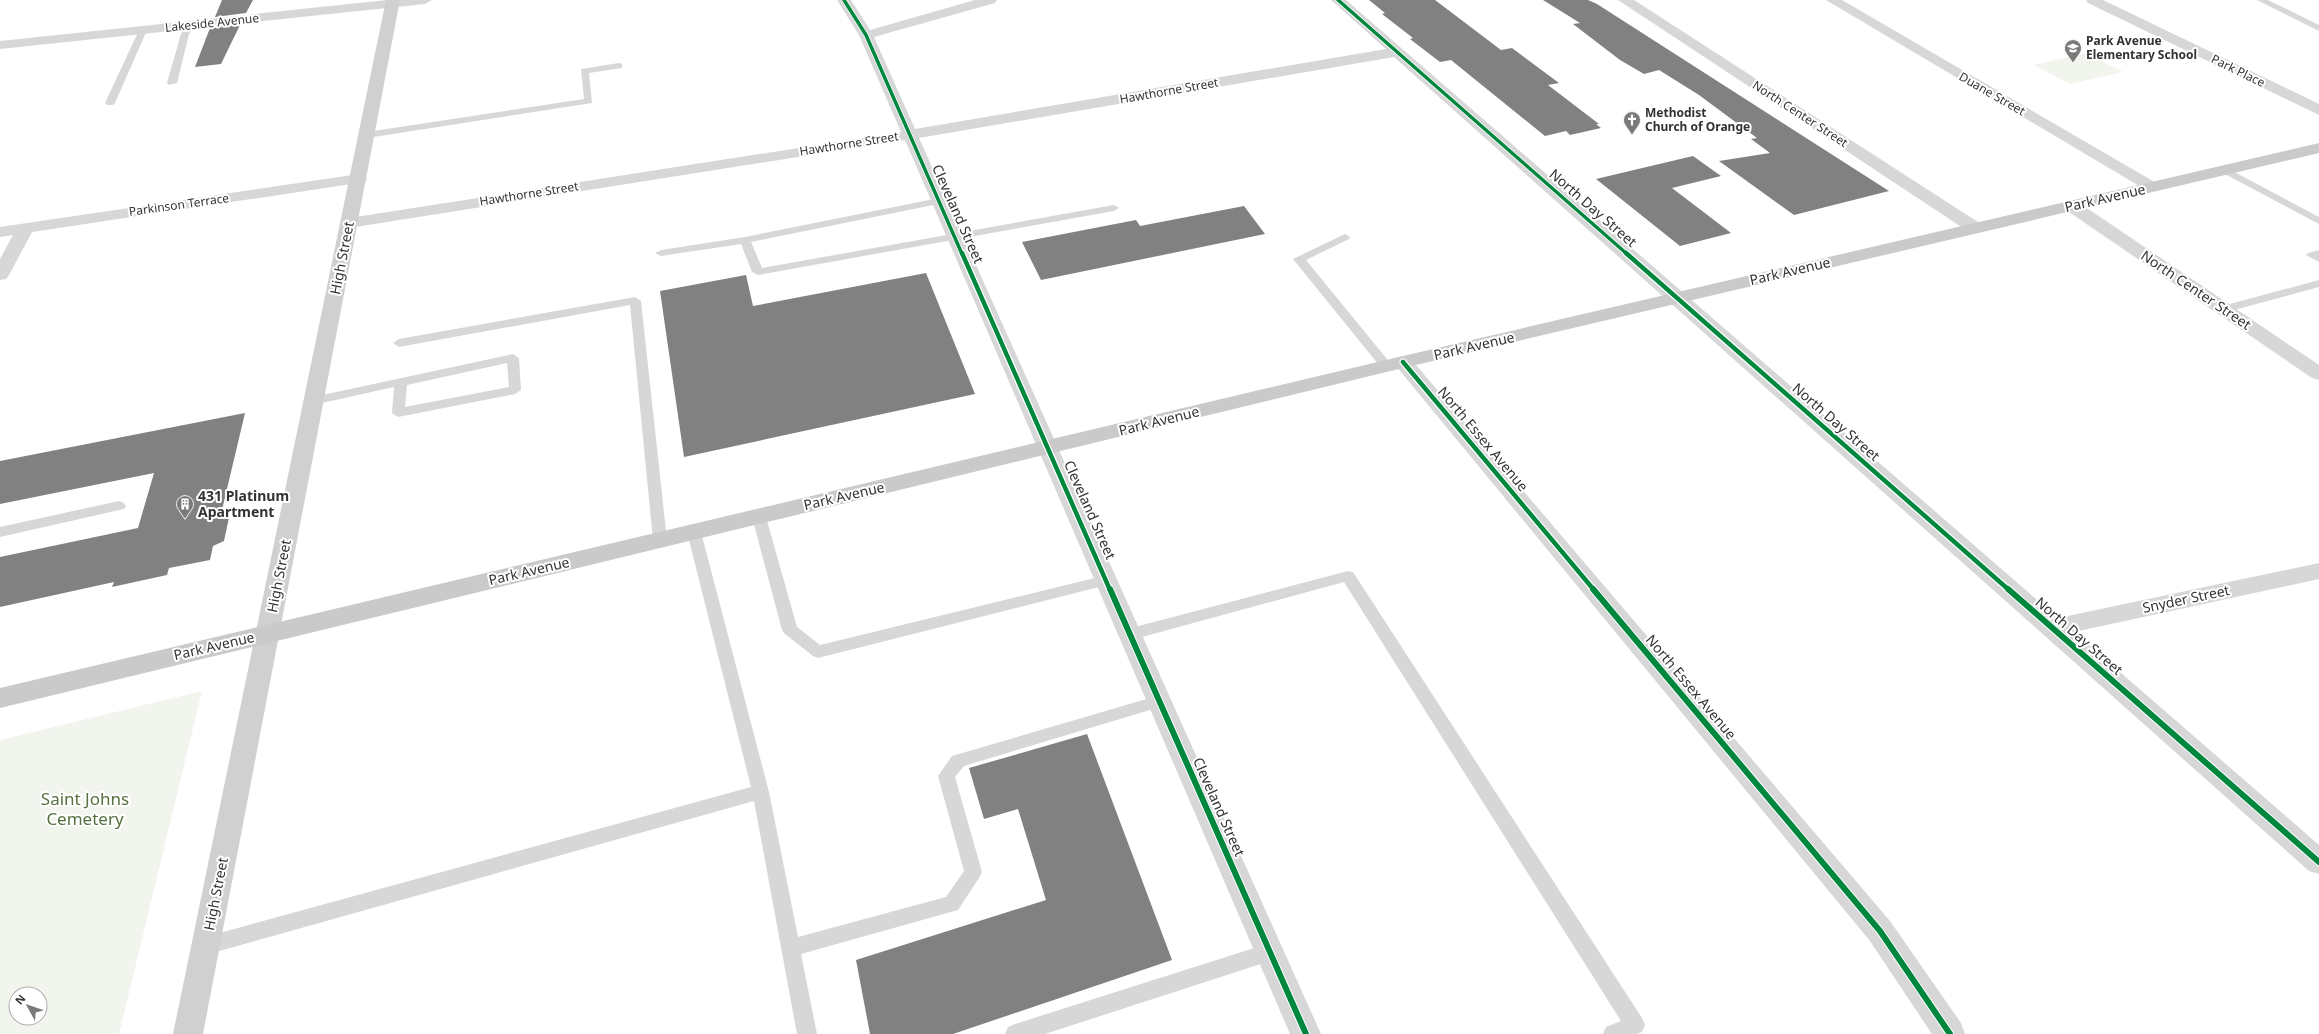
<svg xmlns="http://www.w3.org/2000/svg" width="2319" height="1034" viewBox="0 0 2319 1034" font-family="'Noto Sans',sans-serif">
	<rect width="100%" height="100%" fill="#fff"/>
	<g fill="#f1f5ed" fill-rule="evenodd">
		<polygon points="2086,53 2123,72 2070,84 2034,65"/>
		<path d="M202,691L119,1034H0V740ZM16,994H40V1018H16Z"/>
	</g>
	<g fill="#818181">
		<polygon points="222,0 253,0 246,13 215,17"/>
		<polygon points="1369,0 1435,0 1501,50 1512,48 1559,83 1548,85 1599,124 1596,124 1601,128 1570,135 1566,131 1545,136 1451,60 1440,62 1410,39 1413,38 1382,14 1385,13"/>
		<polygon points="1543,0 1588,0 1597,4 1889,191 1794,215 1719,161 1770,153 1751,139 1757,138 1699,95 1659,70 1644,74 1620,60 1573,24 1580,23"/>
		<polygon points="240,25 221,64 195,67 210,28"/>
		<polygon points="1693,156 1721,176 1672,188 1731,233 1680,246 1596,179"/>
		<polygon points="1244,206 1265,234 1041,280 1022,242 1136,220 1140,226"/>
		<polygon points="926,273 975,394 684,457 660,291 746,275 753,306"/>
		<polygon points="245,413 222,510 231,508 224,541 213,546 210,560 169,568 167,575 112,587 114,582 0,607 0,557 138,528 154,473 0,504 0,461"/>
		<polygon points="1087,734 1172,960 953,1034 870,1034 856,960 1046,900 1018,809 984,819 969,768"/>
	</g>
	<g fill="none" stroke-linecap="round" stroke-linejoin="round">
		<g fill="#d7d7d7" fill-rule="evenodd">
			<polygon points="2257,0 2268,0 2319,25 2319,31"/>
			<polygon points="188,23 195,25 189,34 177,83 169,85 167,83 181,34"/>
			<polygon points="140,28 147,30 115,103 113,105 107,105 105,103"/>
			<polygon points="619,63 622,64 622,68 589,73 592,103 367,138 362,135 367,132 584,99 581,69"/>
			<polygon points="2225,167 2319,217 2319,224 2221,172 2220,170"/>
			<polygon points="939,198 944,201 943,203 751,242 762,268 1114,205 1119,208 1114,211 758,275 752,272 741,244 661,256 655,253 661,250 745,237"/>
			<polygon points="1345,234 1350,237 1349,239 1306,260 1391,364 1393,367 1391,370 1383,370 1293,259"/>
			<polygon points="2319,250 2319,262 2306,255 2308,253"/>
			<polygon points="2319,280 2319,287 2223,313 2217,309 2219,307"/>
			<polygon points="635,297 641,301 667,540 665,544 655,544 653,540 630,305 399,347 393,343 399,339"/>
			<path d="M513,354L519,358L521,390L515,394L398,417L392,413L394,387L313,405L307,401L313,397ZM507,363L509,387L405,407L407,385Z"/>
			<polygon points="119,501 124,503 126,506 124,509 0,537 0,527"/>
			<polygon points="759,512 764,514 766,517 797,627 820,645 1107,575 1112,576 1114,580 1112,584 1107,585 818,658 813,656 785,634 782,630 752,517 754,514"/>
			<polygon points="694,527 699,528 701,532 769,792 798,937 946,897 964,871 938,776 952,756 1160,695 1166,696 1168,701 1166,706 1160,707 964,766 955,777 982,872 979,878 958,910 801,954 817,1034 797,1034 754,801 205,955 198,952 196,946 198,940 205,937 751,787 687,532 689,528"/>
			<polygon points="1348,571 1353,572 1642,1018 1645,1025 1642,1032 1637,1034 1603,1034 1606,1027 1621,1021 1344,582 1131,640 1126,638 1123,634 1126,630 1131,628"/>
			<polygon points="1270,943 1277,946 1279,952 1277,958 1270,961 1045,1034 1005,1034 1008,1027 1015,1024"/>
		</g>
		<g fill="#d7d7d7" fill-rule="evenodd">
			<polygon points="387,0 432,0 425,4 0,49 0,41"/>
			<polygon points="837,0 851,0 870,30 975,0 997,0 995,3 874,37 915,129 1386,49 1331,0 1346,0 2058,618 2319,563 2319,579 2074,632 2319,845 2319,874 2309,871 1394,57 919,138 1321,1034 1290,1034 905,140 349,228 343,227 340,223 343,219 349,218 901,132 859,35"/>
			<polygon points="1618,0 1634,0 1981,224 1984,228 1981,232 1969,232"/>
			<polygon points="1826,0 1842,0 2158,184 2160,187 2158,190 2146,190"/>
			<polygon points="2086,0 2103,0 2319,104 2319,115 2088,3"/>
			<polygon points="359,174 365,176 367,179 365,182 32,232 9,275 6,279 0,280 0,259 13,235 0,237 0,227"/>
			<polygon points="2072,201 2078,202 2319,365 2319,380 2312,378 2066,210 2064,206 2066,202"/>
			<polygon points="1403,356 1410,358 1890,921 1961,1023 1965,1034 1932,1034 1870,941 1396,366 1393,362 1396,358"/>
		</g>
		<polygon fill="#d0d0d0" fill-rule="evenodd" points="386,0 400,0 203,1034 173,1034"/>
		<polygon fill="#cacaca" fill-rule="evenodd" points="2319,143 2319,153 1403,368 0,708 0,688 1403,356"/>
		<g stroke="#fff" stroke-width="5">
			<g id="cycleway-far2">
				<polyline points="844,0 866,35 962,254"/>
				<polyline points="1338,0 1627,254"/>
			</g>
		</g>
		<g stroke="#fff" stroke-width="7">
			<g id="cycleway-far1">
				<polyline points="962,253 1110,590"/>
				<polyline points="1626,253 2009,590"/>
				<polyline points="1403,362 1594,590"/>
			</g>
		</g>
		<g stroke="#fff" stroke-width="8">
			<g id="cycleway">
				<polyline points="1110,589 1306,1034"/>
				<polyline points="1593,589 1880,931 1950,1034"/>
				<polyline points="2008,589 2319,862"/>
			</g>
		</g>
		<use href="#cycleway-far2" stroke="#00873e" stroke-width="3.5"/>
		<use href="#cycleway-far1" stroke="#00873e" stroke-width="4.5"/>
		<use href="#cycleway" stroke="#00873e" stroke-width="6"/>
	</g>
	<defs>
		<g id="school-pin" transform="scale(0.9)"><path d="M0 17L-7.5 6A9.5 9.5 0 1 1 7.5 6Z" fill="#7a7a7a" stroke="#fff"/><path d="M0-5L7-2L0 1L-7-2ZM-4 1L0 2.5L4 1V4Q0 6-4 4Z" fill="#fff"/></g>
		<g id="church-pin" transform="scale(0.9)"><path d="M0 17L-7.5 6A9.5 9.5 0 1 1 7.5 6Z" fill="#7a7a7a" stroke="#fff"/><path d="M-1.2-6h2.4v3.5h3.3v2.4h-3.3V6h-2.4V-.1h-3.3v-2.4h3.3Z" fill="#fff"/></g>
		<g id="building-pin" transform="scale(0.9)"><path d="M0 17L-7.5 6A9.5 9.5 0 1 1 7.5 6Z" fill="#7a7a7a" stroke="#fff"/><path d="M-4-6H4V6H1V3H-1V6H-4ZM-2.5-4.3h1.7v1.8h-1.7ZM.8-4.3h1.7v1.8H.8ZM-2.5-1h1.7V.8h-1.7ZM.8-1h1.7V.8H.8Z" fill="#fff"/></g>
	</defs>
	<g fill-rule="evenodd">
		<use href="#school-pin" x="2073" y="48"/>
		<use href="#church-pin" x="1632" y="120"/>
		<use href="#building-pin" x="185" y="504"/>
	</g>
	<g text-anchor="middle" stroke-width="4" stroke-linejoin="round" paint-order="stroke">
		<g font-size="12" fill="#333" stroke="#fff">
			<text transform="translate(212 23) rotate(-6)" y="4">Lakeside Avenue</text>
			<text transform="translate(2238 71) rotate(26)" y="4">Park Place</text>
			<text transform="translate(1169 91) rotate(-10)" y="4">Hawthorne Street</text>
			<text transform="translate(1992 94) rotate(30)" y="4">Duane Street</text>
			<text transform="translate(1800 114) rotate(33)" y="4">North Center Street</text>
			<text transform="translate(849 144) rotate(-9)" y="4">Hawthorne Street</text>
			<text transform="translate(529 194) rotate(-9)" y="4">Hawthorne Street</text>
			<text transform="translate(179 205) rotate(-8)" y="4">Parkinson Terrace</text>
		</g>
		<g font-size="12" font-weight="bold" fill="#333" stroke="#fff" text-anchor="start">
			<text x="2086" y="45">Park Avenue<tspan x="2086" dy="14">Elementary School</tspan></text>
			<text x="1645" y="117">Methodist<tspan x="1645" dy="14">Church of Orange</tspan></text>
		</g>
		<g font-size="14" fill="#333" stroke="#fff">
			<text transform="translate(2105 198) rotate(-13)" y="5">Park Avenue</text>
			<text transform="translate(1593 208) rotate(41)" y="5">North Day Street</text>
			<text transform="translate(958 214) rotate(66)" y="5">Cleveland Street</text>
			<text transform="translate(342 258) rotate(-79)" y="5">High Street</text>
			<text transform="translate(1790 271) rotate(-13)" y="5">Park Avenue</text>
			<text transform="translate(2196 290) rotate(34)" y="5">North Center Street</text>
			<text transform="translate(1474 346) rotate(-13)" y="5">Park Avenue</text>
			<text transform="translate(1159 421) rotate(-14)" y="5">Park Avenue</text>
			<text transform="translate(1836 422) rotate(41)" y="5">North Day Street</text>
			<text transform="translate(1483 439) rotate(50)" y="5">North Essex Avenue</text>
			<text transform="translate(844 496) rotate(-13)" y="5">Park Avenue</text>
			<text transform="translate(1090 510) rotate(66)" y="5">Cleveland Street</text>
			<text transform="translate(529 571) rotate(-13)" y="5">Park Avenue</text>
			<text transform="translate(279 576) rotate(-79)" y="5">High Street</text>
			<text transform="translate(2186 599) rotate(-12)" y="5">Snyder Street</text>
			<text transform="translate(2079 636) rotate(41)" y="5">North Day Street</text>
			<text transform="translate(214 646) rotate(-13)" y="5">Park Avenue</text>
			<text transform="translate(1691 687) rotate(50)" y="5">North Essex Avenue</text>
			<text transform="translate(1219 807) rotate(66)" y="5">Cleveland Street</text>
			<text transform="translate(216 894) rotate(-79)" y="5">High Street</text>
		</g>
		<g font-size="14" font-weight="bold" fill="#333" stroke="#fff" text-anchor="start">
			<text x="198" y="501">431 Platinum<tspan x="198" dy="16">Apartment</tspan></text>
		</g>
		<g font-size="17" fill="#56703f" stroke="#fff">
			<text x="85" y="805">Saint Johns<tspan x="85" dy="20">Cemetery</tspan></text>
		</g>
	</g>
	<g transform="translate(28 1006) rotate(310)"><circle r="19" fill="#ffffff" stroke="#adadad"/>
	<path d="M0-3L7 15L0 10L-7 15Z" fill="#7a7a7a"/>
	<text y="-6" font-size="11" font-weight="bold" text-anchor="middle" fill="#333333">N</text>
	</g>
</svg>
